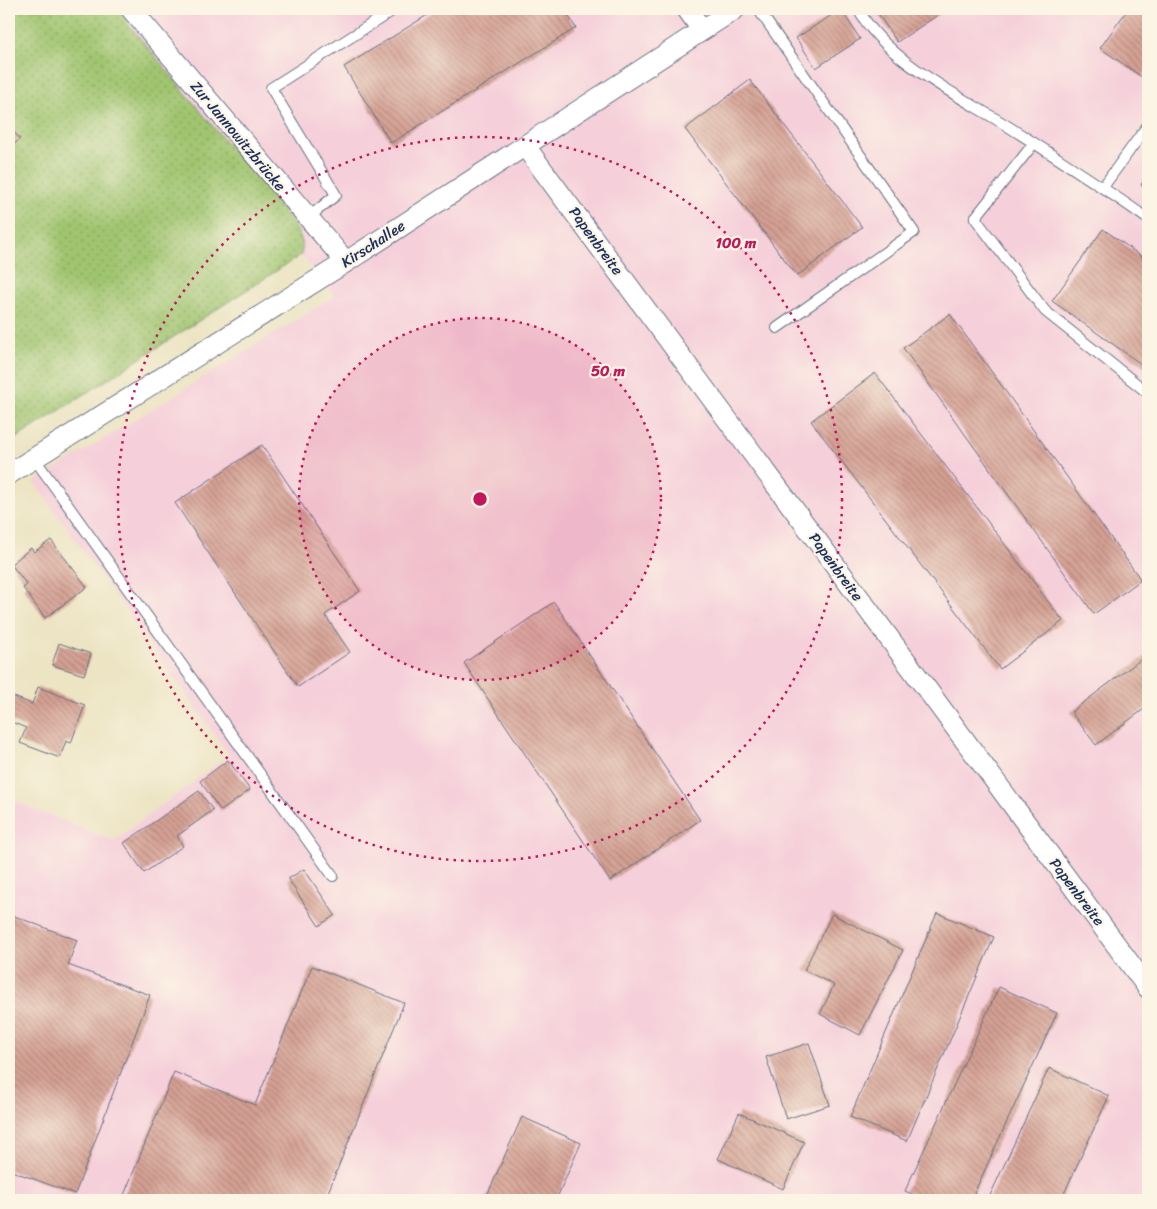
<svg xmlns="http://www.w3.org/2000/svg" width="1157" height="1209" viewBox="0 0 1157 1209" font-family="Sriracha,sans-serif">
	<defs>
		<pattern id="grass-dots" width="8" height="8" patternUnits="userSpaceOnUse" patternTransform="scale(1.25)"><rect width="8" height="8" fill="#a0c56f"/><path d="M2 2h.1M6 6h.1" fill="none" stroke="#82a05e" stroke-width="1.8" stroke-linecap="round"/></pattern>
		<pattern id="building-back-hatch" width="6" height="6" patternUnits="userSpaceOnUse" patternTransform="scale(1.25)"><rect width="6" height="6" fill="#d5a093"/><path d="M-1 5l2 2M0 0l6 6M5-1l2 2" fill="none" stroke="#ac837b"/></pattern>
	</defs>
	<rect width="100%" height="100%" fill="#fcf5e5"/>
	<filter id="ink" filterUnits="userSpaceOnUse"><feTurbulence type="fractalNoise" baseFrequency=".02" numOctaves="2"/><feDisplacementMap in="SourceGraphic" scale="10" xChannelSelector="R" yChannelSelector="G"/><feConvolveMatrix kernelMatrix="1 2 1 2 8 2 1 2 1" color-interpolation-filters="sRGB"/></filter>
	<filter id="wash" filterUnits="userSpaceOnUse"><feTurbulence type="fractalNoise" baseFrequency=".0096" numOctaves="4" result="noise"/><feDisplacementMap in="SourceGraphic" scale="20" xChannelSelector="R" yChannelSelector="G"/><feGaussianBlur stdDeviation="1.12" result="paint"/><feColorMatrix in="noise" values="0 0 0 0 0 0 0 0 0 0 0 0 0 0 0 0 0 1.4 0 .05"/><feComposite in="paint" operator="in"/></filter>
	<g filter="url(#wash)">
		<rect width="100%" height="100%" fill="#ece4c3"/>
		<polygon fill="#f5cfda" points="146,9 314,9 321,18 335,9 1148,9 1148,1200 9,1200 9,799 114,841 229,755 34,482 335,296 301,255 303,248 301,238 292,222 126,21"/>
		<path fill="url(#grass-dots)" stroke="#5e7a66" d="M9,9H145L126,21L292,222C299,233 305,241 301,255L9,443Z"/>
		<g id="blocks">
			<g fill="url(#building-back-hatch)">
				<polygon points="437,9 564,9 576,28 391,143 344,67"/>
				<polygon points="841,9 860,39 816,68 796,38"/>
				<polygon points="875,9 947,9 897,42"/>
				<polygon points="1128,9 1148,9 1148,68 1142,77 1100,48"/>
				<polygon points="750,80 862,227 797,276 685,129"/>
				<polygon points="9,126 20,139 9,149"/>
				<polygon points="1148,174 1148,190 1141,185"/>
				<polygon points="1103,229 1148,261 1148,369 1052,301"/>
				<polygon points="950,314 1141,580 1094,614 903,348"/>
				<polygon points="875,373 1063,621 1000,669 811,421"/>
				<polygon points="262,445 360,591 325,615 350,652 298,687 175,503"/>
				<polygon points="51,540 87,587 45,618 23,588 27,585 11,564 31,548 34,552"/>
				<polygon points="554,602 700,820 610,881 464,663"/>
				<polygon points="59,643 91,654 84,675 52,665"/>
				<polygon points="1148,654 1148,706 1096,745 1071,712"/>
				<polygon points="38,687 85,705 71,743 66,741 60,758 20,743 26,728 9,721 9,695 32,704"/>
				<polygon points="228,760 250,790 221,811 200,781"/>
				<polygon points="199,791 213,810 177,836 183,846 144,873 124,843"/>
				<polygon points="304,869 335,915 319,926 288,879"/>
				<polygon points="937,913 994,937 907,1141 850,1117"/>
				<polygon points="9,914 77,940 68,965 150,995 75,1194 9,1170"/>
				<polygon points="832,914 903,950 860,1035 820,1014 834,985 804,970"/>
				<polygon points="312,966 404,1003 325,1200 122,1200 174,1072 255,1105"/>
				<polygon points="999,987 1057,1013 971,1200 926,1200 905,1191"/>
				<polygon points="809,1043 830,1105 786,1119 766,1057"/>
				<polygon points="1049,1068 1109,1096 1061,1200 988,1200"/>
				<polygon points="739,1113 804,1142 783,1189 718,1159"/>
				<polygon points="522,1117 581,1143 556,1200 485,1200"/>
			</g>
		</g>
	</g>
	<g filter="url(#ink)">
		<use href="#blocks" fill-opacity="0" stroke="#646e81" stroke-width="1"/>
		<g fill="none" stroke-linecap="round" stroke-linejoin="round">
			<g stroke="#646e81" stroke-width="12">
				<g id="service">
					<polyline points="758,9 914,232 777,328"/>
					<path d="M858,9C887,62 960,96 1009,127C1056,157 1103,187 1148,219"/>
					<polyline points="1034,143 975,218 1045,311 1148,393"/>
					<polyline points="1103,187 1148,125"/>
					<polyline points="308,218 336,195 271,88 395,9"/>
					<polyline points="34,458 333,876"/>
				</g>
			</g>
			<g stroke="#646e81" stroke-width="22">
				<g id="minor">
					<polyline points="131,9 346,262"/>
					<polyline points="687,9 702,30"/>
					<polyline points="525,146 1148,988"/>
					<polyline points="9,474 346,262 735,9"/>
				</g>
			</g>
			<use href="#service" stroke="#fff" stroke-width="10"/>
			<use href="#minor" stroke="#fff" stroke-width="20"/>
		</g>
	</g>
	<circle cx="480" cy="499" r="181" fill="#c2185b" fill-opacity=".12"/>
	<g fill="none" stroke="#c2185b" stroke-width="2.5" stroke-dasharray="2.5 5">
		<circle cx="480" cy="499" r="181"/>
		<circle cx="480" cy="499" r="362"/>
	</g>
	<g text-anchor="middle" stroke-width="4.5" stroke-linejoin="round" paint-order="stroke">
		<g font-size="15" fill="#1b2f5e" stroke="#fcf5e5">
			<text transform="translate(238 136) rotate(50)" y="5">Zur Jannowitzbrücke</text>
			<text transform="translate(596 241) rotate(54)" y="5">Papenbreite</text>
			<text transform="translate(373 244) rotate(-33)" y="5">Kirschallee</text>
			<text transform="translate(836 567) rotate(54)" y="5">Papenbreite</text>
			<text transform="translate(1077 892) rotate(53)" y="5">Papenbreite</text>
		</g>
	</g>
	<circle cx="480" cy="499" r="8" fill="#c2185b" stroke="#fcf5e5" stroke-width="2.5"/>
	<g font-size="15" text-anchor="middle" font-weight="bold" fill="#c2185b" stroke="#fcf5e5" stroke-width="4.5" stroke-linejoin="round" paint-order="stroke">
		<text x="736" y="248">100 m</text>
		<text x="608" y="376">50 m</text>
	</g>
	<rect width="1157" height="1209" fill="none" stroke="#fcf5e5" stroke-width="30"/>
</svg>
